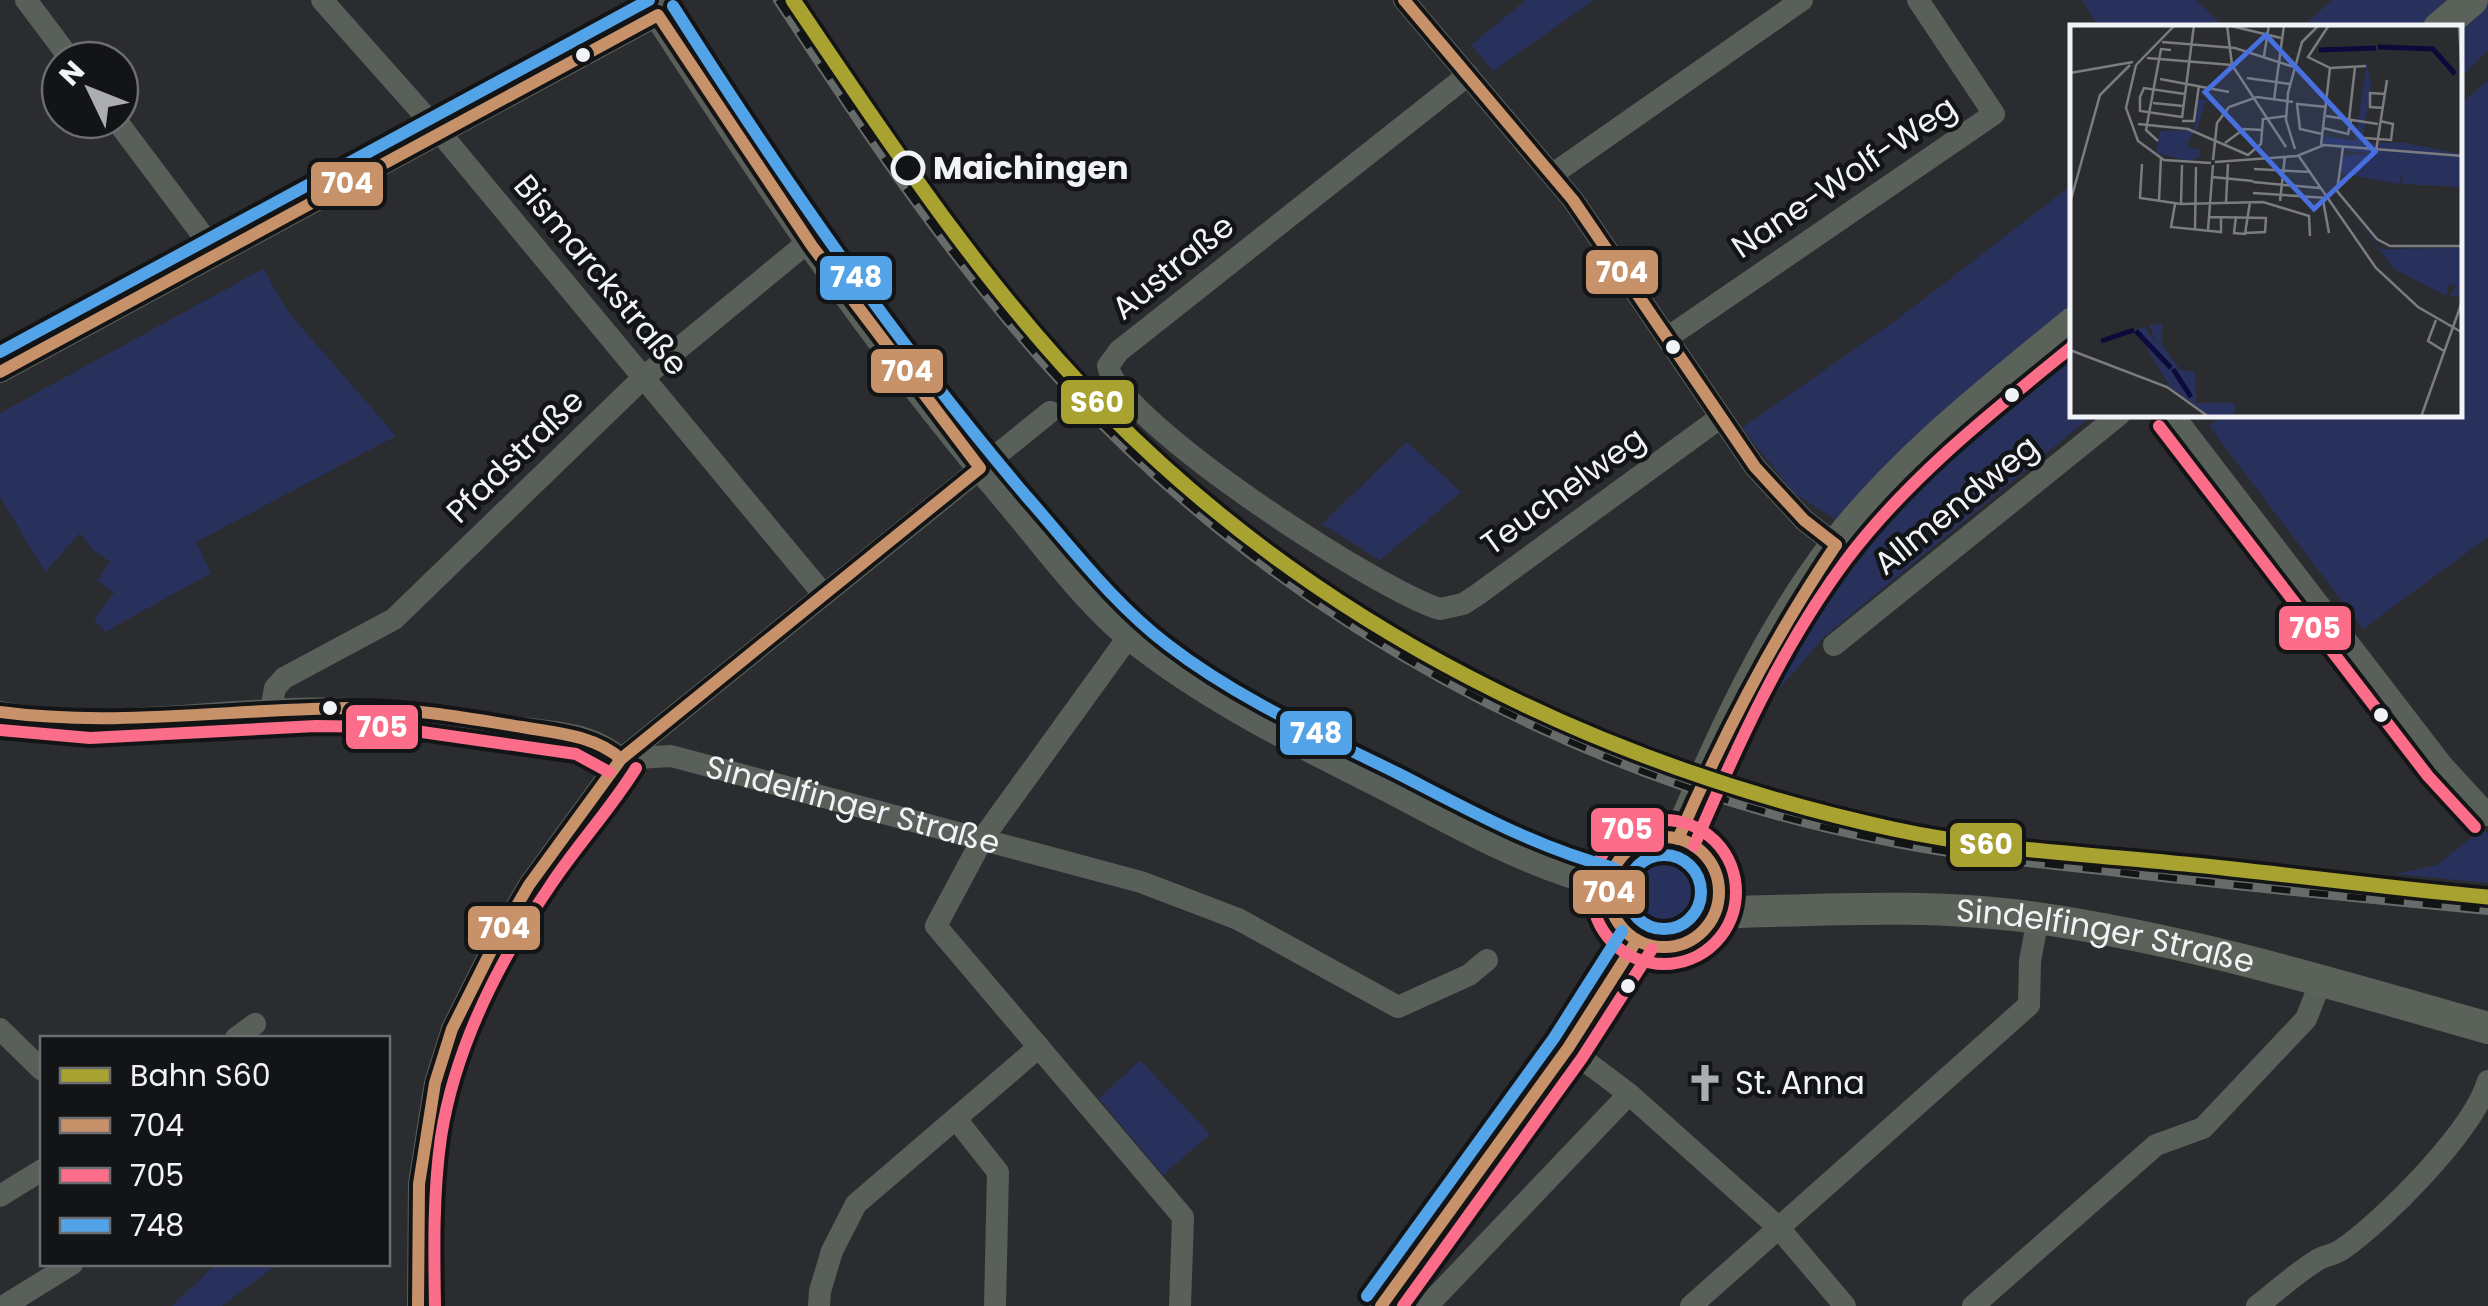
<svg xmlns="http://www.w3.org/2000/svg" width="2488" height="1306" viewBox="0 0 2488 1306" font-family="Poppins,sans-serif">
	<rect width="100%" height="100%" fill="#2b2c2f"/>
	<g fill="#28315c">
		<polygon points="1526,0 1594,0 1493,71 1471,45"/>
		<polygon points="2082,0 2196,0 2225,27 2099,27"/>
		<polygon points="2332,0 2488,0 2488,50 2461,77 2460,28 2301,28"/>
		<polygon points="2488,80 2488,537 2363,629 2209,426 2223,415 2460,415 2461,104"/>
		<polygon points="2073,184 2073,415 2093,415 1825,636 1754,718 1796,633 1861,536 1794,493 1742,428 1899,318"/>
		<polygon points="263,269 289,313 396,436 196,542 211,573 105,632 94,619 114,593 97,580 110,562 92,549 80,533 45,572 0,497 0,413"/>
		<polygon points="1407,442 1461,492 1380,560 1322,524"/>
		<polygon points="2482,829 2488,833 2488,883 2395,874 2437,865"/>
		<circle cx="1664" cy="893" r="42"/>
		<polygon points="1140,1060 1210,1134 1163,1175 1099,1099"/>
		<polygon points="216,1264 278,1264 222,1306 172,1306"/>
	</g>
	<g fill="none" stroke-linecap="round" stroke-linejoin="round">
		<g stroke="#596059" stroke-width="22">
			<polyline points="26,0 71,60"/>
			<polyline points="322,0 442,135 824,595"/>
			<polyline points="1404,0 1573,200 1755,467 1804,520 1836,545"/>
			<path d="M1468,75L1119,351L1108,366C1119,423 1381,592 1440,609L1463,604L1477,595L1721,417"/>
			<polyline points="116,120 216,253"/>
			<polyline points="1553,174 1802,0"/>
			<polyline points="1667,338 1994,114 1918,0"/>
			<polyline points="0,372 658,15"/>
			<polyline points="2173,415 2442,765 2488,815"/>
			<polyline points="1129,636 983,838 936,926 1183,1217 1180,1306"/>
			<polyline points="1834,645 2119,415"/>
			<polyline points="271,710 275,688 284,678 394,619 644,377 808,242"/>
			<path id="s1" d="M0,712C91,729 181,714 272,710C355,705 433,714 514,727C551,732 593,732 621,759L671,756L1141,882L1238,919L1398,1007L1469,975L1487,960"/>
			<polyline points="0,1029 42,1070"/>
			<polyline points="236,1038 255,1024"/>
			<polyline points="1568,1048 1629,1094 1778,1227 1845,1306"/>
			<polyline points="956,1119 998,1172 995,1306"/>
			<polyline points="0,1196 42,1170"/>
			<polyline points="4,1306 72,1264"/>
			<polyline points="418,1306 419,1184 435,1083 452,1029 495,943 529,885 621,759 1050,412"/>
			<polyline points="819,1306 820,1291 832,1251 856,1204 1039,1047"/>
			<polyline points="1427,1306 1629,1094"/>
			<polyline points="1691,1306 2029,1005 2030,961 2038,918"/>
			<polyline points="1973,1306 2156,1145 2203,1128 2306,1019 2321,981"/>
			<path d="M2257,1306C2277,1291 2297,1272 2319,1259C2326,1255 2334,1255 2341,1250C2383,1222 2474,1130 2488,1081"/>
		</g>
		<path stroke="#596059" stroke-width="28" d="M648,0C759,172 873,342 1006,498C1046,545 1085,600 1133,639C1210,700 1300,744 1388,788C1458,825 1532,867 1609,885"/>
		<g stroke="#5a625a" stroke-width="32">
			<polyline points="2439,28 2472,0"/>
			<circle cx="1664" cy="892" r="55"/>
			<path d="M1678,839C1721,738 1768,633 1835,546C1902,459 1989,392 2073,323"/>
			<path id="s2" d="M1716,908L1741,912C1840,909 1939,904 2037,918C2190,940 2340,986 2488,1028"/>
			<polyline points="1381,1306 1568,1048 1637,940"/>
		</g>
		<g stroke="#676b69" stroke-width="10">
			<path id="rail" d="M778,0C866,134 956,269 1065,386C1284,622 1582,783 1897,843C1967,857 2039,863 2110,871C2236,886 2362,898 2488,910"/>
		</g>
		<use href="#rail" stroke="#131416" stroke-width="6" stroke-dasharray="19" stroke-linecap="butt"/>
		<g stroke="#131416" stroke-width="20">
			<g id="bus-1">
				<polyline points="1404,0 1573,200 1755,467 1804,520 1836,545"/>
				<polyline points="0,372 658,15 812,246 980,468 621,759 529,885 495,943 452,1029 435,1083 419,1184 418,1306"/>
				<path d="M0,712C119,728 236,708 356,708C412,708 467,718 522,727C556,733 594,735 621,759"/>
				<circle cx="1664" cy="892" r="55"/>
				<path d="M1678,839C1723,736 1773,638 1836,545"/>
				<polyline points="1381,1306 1568,1048 1637,940"/>
			</g>
		</g>
		<g stroke="#131416" stroke-width="20">
			<g id="bus-2">
				<polyline points="2159,426 2428,776 2475,827"/>
				<polyline points="0,730 90,738 316,726 387,727 576,754 609,772"/>
				<circle cx="1664" cy="892" r="72"/>
				<path d="M1694,846C1737,746 1782,646 1847,559C1910,476 1993,411 2073,346"/>
				<path d="M435,1306C434,1250 433,1193 441,1137C455,1047 499,961 550,886C577,845 610,810 636,768"/>
				<polyline points="1403,1306 1582,1058 1652,949"/>
			</g>
		</g>
		<g stroke="#131416" stroke-width="20">
			<g id="bus-3">
				<path d="M673,6C781,176 896,343 1027,497C1072,548 1113,603 1168,645C1238,699 1320,735 1399,774C1469,810 1537,848 1614,868"/>
				<polyline points="0,352 649,0"/>
				<circle cx="1664" cy="892" r="37"/>
				<polyline points="1367,1296 1554,1038 1622,931"/>
			</g>
		</g>
		<use href="#bus-1" stroke="#c7916a" stroke-width="12"/>
		<use href="#bus-2" stroke="#fb6d88" stroke-width="12"/>
		<use href="#bus-3" stroke="#53a3e8" stroke-width="12"/>
		<g stroke="#131416" stroke-width="22">
			<path id="rail-1" d="M793,0C889,142 985,289 1106,411C1320,628 1598,765 1893,829C1989,850 2088,854 2185,864C2286,874 2387,888 2488,897"/>
		</g>
		<use href="#rail-1" stroke="#a8a331" stroke-width="15"/>
	</g>
	<defs>
		<g id="church-bare" transform="scale(3)"><path d="M-1.2-6h2.4v3.5h3.3v2.4h-3.3V6h-2.4V-.1h-3.3v-2.4h3.3Z" fill="#acadb0" stroke="#131416" stroke-width="2.5" paint-order="stroke"/></g>
	</defs>
	<g fill-rule="evenodd">
		<use href="#church-bare" x="1705" y="1083"/>
	</g>
	<g fill="#f1f3f6" stroke="#131416" stroke-width="4">
		<circle cx="583" cy="55" r="9"/>
		<circle cx="1673" cy="347" r="9"/>
		<circle cx="2012" cy="395" r="9"/>
		<circle cx="330" cy="708" r="9"/>
		<circle cx="2381" cy="715" r="9"/>
		<circle cx="1628" cy="986" r="9"/>
	</g>
	<circle fill="#131416" stroke="#f1f3f6" stroke-width="5" cx="908" cy="168" r="15"/>
	<g text-anchor="middle" stroke-width="9" stroke-linejoin="round" paint-order="stroke">
		<g font-size="32" font-weight="bold" fill="#f1f3f6" stroke="#131416" text-anchor="start">
			<text x="933" y="179">Maichingen</text>
		</g>
		<g font-size="32" fill="#f1f3f6" stroke="#131416">
			<text transform="translate(1844 177) rotate(-34)" y="11">Nane-Wolf-Weg</text>
			<text transform="translate(1173 267) rotate(-39)" y="11">Austraße</text>
			<text transform="translate(601 275) rotate(50)" y="11">Bismarckstraße</text>
			<text transform="translate(515 456) rotate(-44)" y="11">Pfadstraße</text>
			<text transform="translate(1563 491) rotate(-36)" y="11">Teuchelweg</text>
			<text transform="translate(1956 505) rotate(-39)" y="11">Allmendweg</text>
			<text dy="11" stroke="none"><textPath href="#s1" startOffset="868">Sindelfinger Straße</textPath></text>
			<text dy="11" stroke="none"><textPath href="#s2" startOffset="392">Sindelfinger Straße</textPath></text>
		</g>
		<g font-size="32" fill="#f1f3f6" stroke="#131416" text-anchor="start">
			<text x="1735" y="1094">St. Anna</text>
		</g>
	</g>
	<g transform="translate(2070 25)">
		<rect width="392" height="392" fill="#2b2c2f"/>
		<path d="M297,36L301,60L292,119L330,117L392,129V162L332,159L333,147L329,159L270,148L273,132L299,128L252,121V111L285,116ZM154,67L149,78L135,77L127,105L119,114L118,122L130,125V132L118,136L86,128L90,106L124,105L128,74L149,76ZM260,161L310,224L392,223L391,273L380,270L387,261L379,259L376,271L324,244ZM77,277L74,301L87,319L79,300L92,299V319L110,345L125,347L126,378H165V392H141L100,362L66,305L74,301Z" fill="#28315c"/>
		<path fill="none" stroke="#0b0a3b" stroke-width="5" d="M308,22L363,24L385,49M249,25L306,23M66,306L101,343M31,316L64,305M103,344L121,372"/>
		<path fill="none" stroke="#7a7c7f" stroke-width="2.5" d="M157,0L162,40L216,122M157,0L211,13M389,0L393,69M92,17L165,23L224,42M194,31L199,0M77,33L162,40M66,40L56,83L68,116L94,135L141,138M66,40L105,0M260,43L296,41M0,48L63,37M177,53L220,59M90,54L159,67M204,75L214,0M83,78L113,81M314,83L300,82V68L316,69M256,91L308,99M112,92L70,86V72L74,63L115,69M112,93L124,0M279,95L285,42M112,96H124L129,60M68,99L118,104L178,130L191,119L193,94L216,91M253,103L278,109L281,96M252,109L230,104L227,79L257,82M295,113L321,115L323,99L310,96M88,116L76,105L91,24L101,25M155,118L174,104L192,105M251,120L260,43L238,32L259,0M273,122L267,166L307,214L320,221H393M225,124L216,95L218,68L232,17L249,0M306,126L317,55M228,130L306,243L348,282L393,308M143,135L147,98L159,82L187,72L223,77M145,137L227,131L254,120L393,131M72,139L70,173L111,179L193,177L239,191L240,211M184,144L241,147M142,152L183,156M183,157L250,163M183,168L257,173M89,175L91,133M253,175L259,208M210,176L215,131M0,178L30,70L60,40M156,178L158,139M105,179L101,202L151,207V192M111,179L112,140M166,191L164,208L175,209L180,177M138,192L196,193L195,207L175,208M125,204L126,142M138,205L143,140M366,295L358,316L374,326M0,325L97,362L139,392M351,392L393,274"/>
		<path fill="#476fde" fill-opacity="0.15" stroke="#476fde" stroke-width="5" d="M196,10L305,127L244,184L135,67Z"/>
		<rect width="392" height="392" fill="none" stroke="#f1f3f6" stroke-width="5"/>
	</g>
	<g stroke="#131416" stroke-width="4">
		<rect x="309" y="160" width="76" height="48" rx="10" fill="#c7916a"/>
		<rect x="1584" y="248" width="76" height="48" rx="10" fill="#c7916a"/>
		<rect x="818" y="254" width="76" height="48" rx="10" fill="#53a3e8"/>
		<rect x="869" y="347" width="76" height="48" rx="10" fill="#c7916a"/>
		<rect x="1059" y="378" width="77" height="48" rx="10" fill="#a8a331"/>
		<rect x="2277" y="604" width="76" height="48" rx="10" fill="#fb6d88"/>
		<rect x="344" y="703" width="76" height="48" rx="10" fill="#fb6d88"/>
		<rect x="1278" y="709" width="76" height="48" rx="10" fill="#53a3e8"/>
		<rect x="1589" y="806" width="77" height="48" rx="10" fill="#fb6d88"/>
		<rect x="1948" y="821" width="76" height="48" rx="10" fill="#a8a331"/>
		<rect x="1571" y="868" width="76" height="48" rx="10" fill="#c7916a"/>
		<rect x="466" y="904" width="76" height="48" rx="10" fill="#c7916a"/>
	</g>
	<g font-size="28" text-anchor="middle" font-weight="bold" fill="#fff">
		<text x="347" y="193">704</text>
		<text x="1622" y="282">704</text>
		<text x="856" y="287">748</text>
		<text x="907" y="381">704</text>
		<text x="1097" y="412">S60</text>
		<text x="2315" y="638">705</text>
		<text x="382" y="737">705</text>
		<text x="1316" y="743">748</text>
		<text x="1627" y="839">705</text>
		<text x="1986" y="854">S60</text>
		<text x="1609" y="902">704</text>
		<text x="504" y="938">704</text>
	</g>
	<rect x="40" y="1036" width="350" height="230" fill="#131416" stroke="#6c6d70" stroke-width="2.5"/>
	<rect x="60" y="1068" width="50" height="15" fill="#a8a331" stroke="#6c6d70" stroke-width="2.5"/>
	<text x="130" y="1086" font-size="30" fill="#f1f3f6">Bahn S60</text>
	<rect x="60" y="1118" width="50" height="15" fill="#c7916a" stroke="#6c6d70" stroke-width="2.5"/>
	<text x="130" y="1136" font-size="30" fill="#f1f3f6">704</text>
	<rect x="60" y="1168" width="50" height="15" fill="#fb6d88" stroke="#6c6d70" stroke-width="2.5"/>
	<text x="130" y="1186" font-size="30" fill="#f1f3f6">705</text>
	<rect x="60" y="1218" width="50" height="15" fill="#53a3e8" stroke="#6c6d70" stroke-width="2.5"/>
	<text x="130" y="1236" font-size="30" fill="#f1f3f6">748</text>
	<g transform="translate(90 90) rotate(313)"><circle r="48" fill="#131416" stroke="#6c6d70" stroke-width="2.5"/>
	<path d="M0-8L18 38L0 25L-18 38Z" fill="#acadb0"/>
	<text y="-15" font-size="28" font-weight="bold" text-anchor="middle" fill="#f1f3f6">N</text>
	</g>
</svg>
